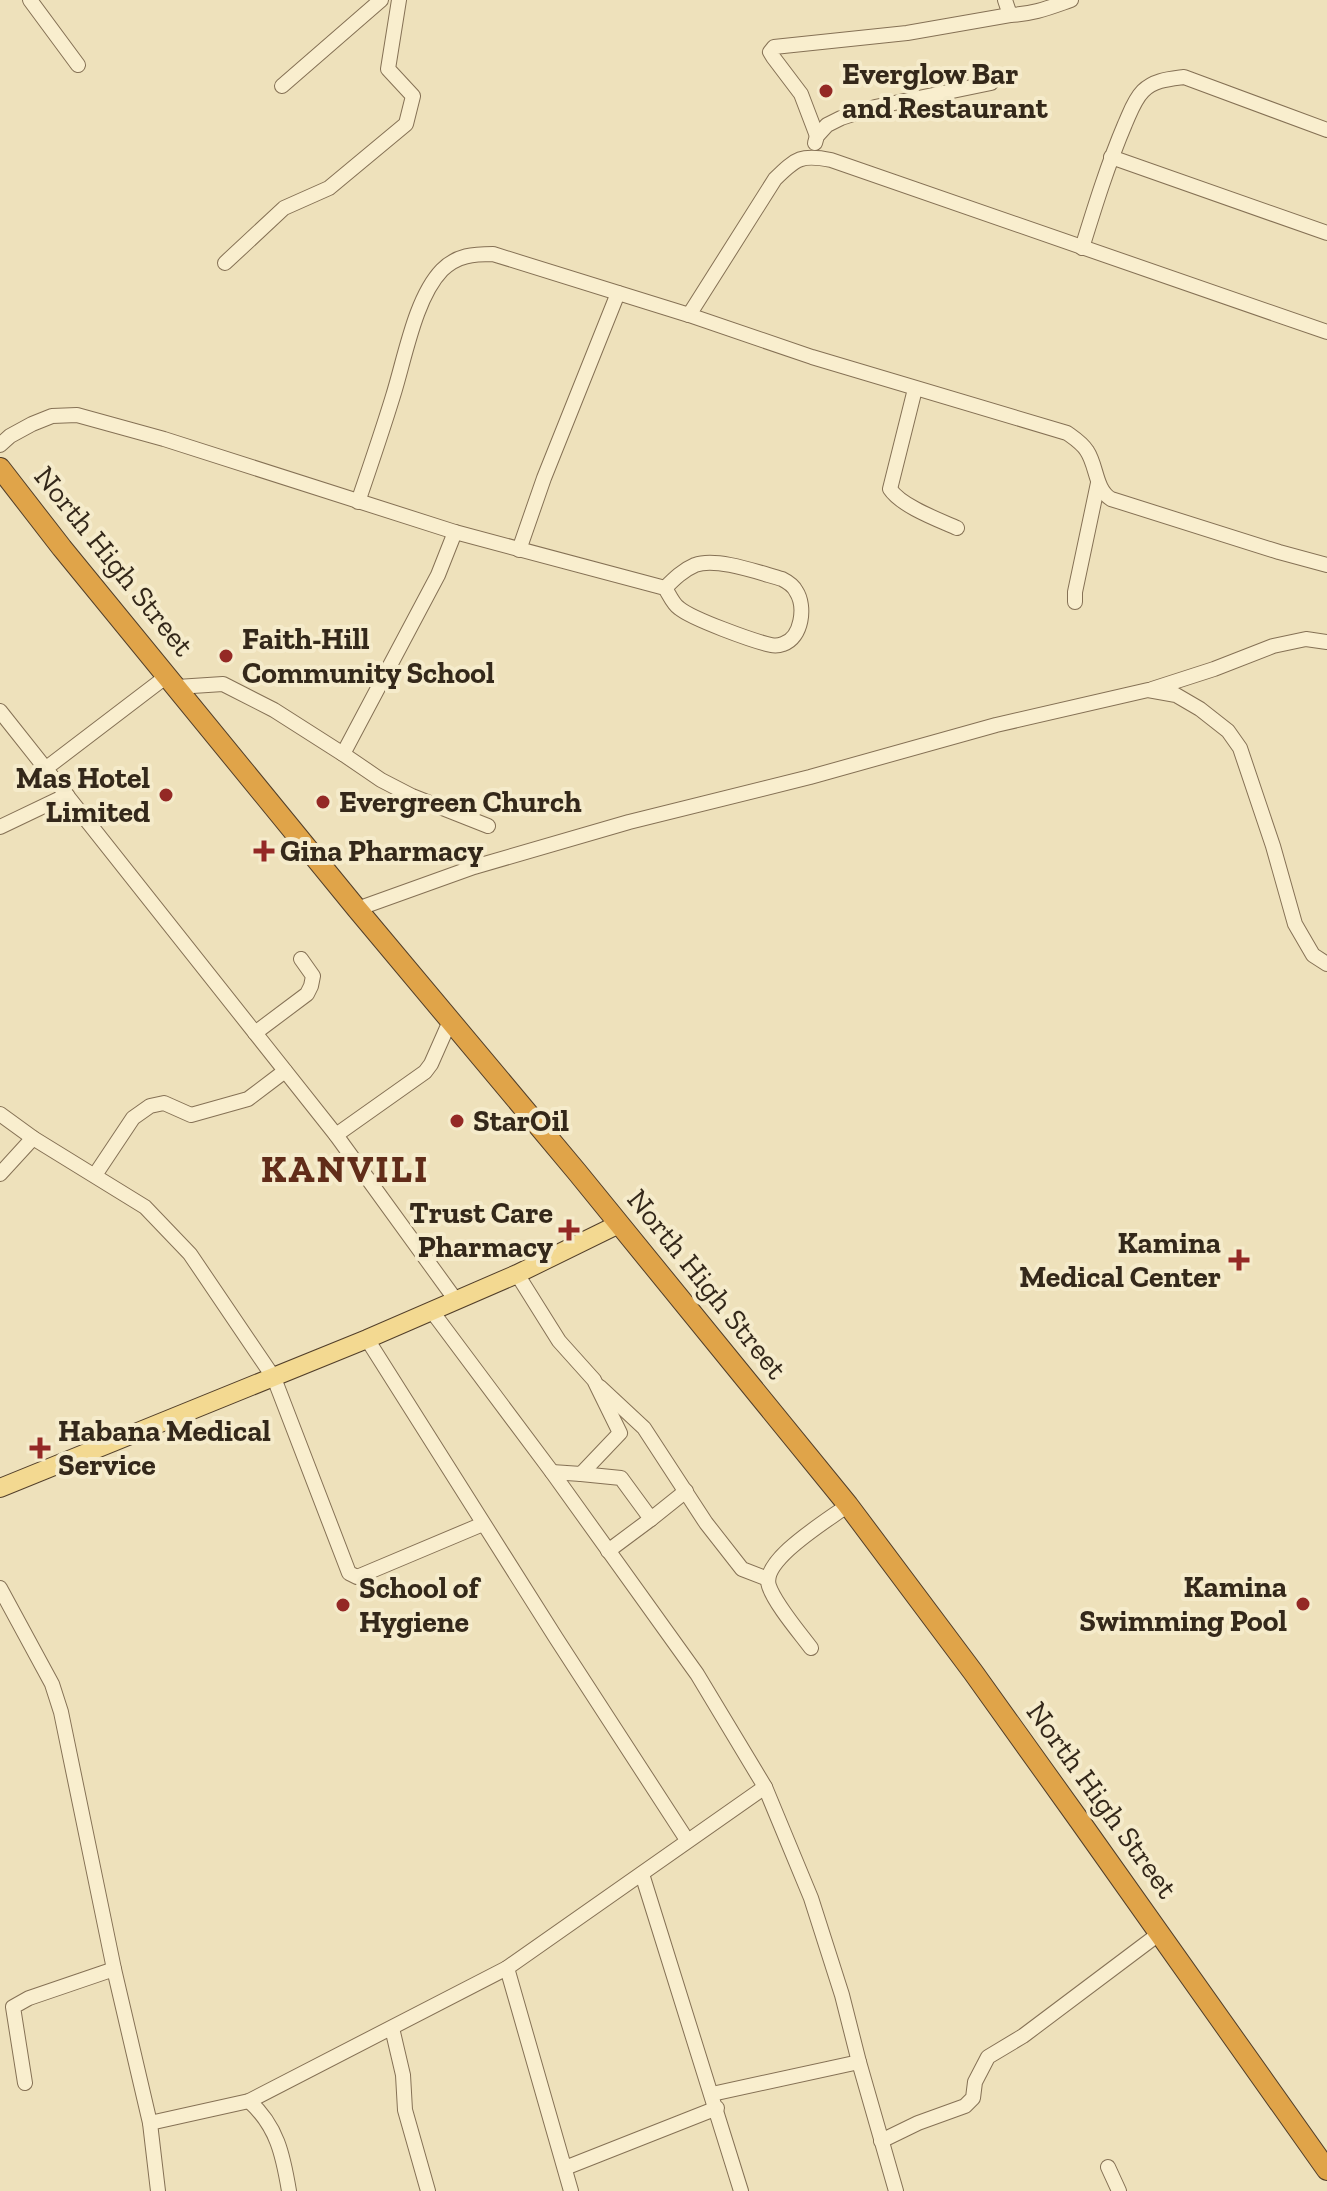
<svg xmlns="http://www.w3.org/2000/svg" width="1327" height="2191" viewBox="0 0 1327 2191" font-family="'Zilla Slab',serif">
	<rect width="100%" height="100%" fill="#eee1bb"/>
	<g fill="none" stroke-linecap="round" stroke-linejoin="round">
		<g stroke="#857155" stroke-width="16">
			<g id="minor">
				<polyline points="30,0 78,65"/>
				<polyline points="1005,0 1010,15"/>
				<polyline points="282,86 381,0"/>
				<path d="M817,136L801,94L773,57L770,52L774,47L907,33L1010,15C1034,14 1048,8 1071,0"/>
				<polyline points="815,143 817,136 827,125 841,118 875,107 991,83"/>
				<polyline points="1111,157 1327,233"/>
				<path d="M1082,248C1095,206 1108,164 1125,124C1130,113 1134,100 1143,91C1154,80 1169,79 1184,77L1327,130"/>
				<polyline points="225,263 284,208 329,188 406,124 413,96 388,69 399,0"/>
				<path d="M689,315L775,179C796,158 802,154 831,160L1327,332"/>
				<path d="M915,389L890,489C901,506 939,520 957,528"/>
				<path d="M0,445L10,436L32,424L52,416L77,415L164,439L455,532L665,588C669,594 673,604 679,608C692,619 753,641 771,645C775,646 778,646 783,644C802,638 806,606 796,591C793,585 788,582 782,579C760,573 717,557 695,565C683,570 674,579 665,588"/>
				<path d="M358,502C370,467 382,432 393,396C405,358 415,298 442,270C457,255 474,254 493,254L689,315L812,357L1067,433C1074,438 1082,443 1087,451C1097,466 1095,489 1111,499L1279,552L1327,565"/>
				<polyline points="455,532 438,575 343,754 381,780 412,796 488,826"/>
				<polyline points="519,550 544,478 618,293"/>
				<polyline points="1075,602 1075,592 1098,483"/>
				<polyline points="177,687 223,684 274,710 343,754"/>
				<polyline points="1152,689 1214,669 1273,646 1306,639 1327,642"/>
				<polyline points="0,711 336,1135 455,1299"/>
				<polyline points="45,769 167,676"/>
				<polyline points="0,827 67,795"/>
				<polyline points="357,909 474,867 629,822 810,777 996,725 1148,690 1176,695 1200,709 1228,731 1240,748 1273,846 1295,924 1313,955 1327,964"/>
				<polyline points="255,1033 307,994 311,986 313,976 301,959"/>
				<polyline points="0,1114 33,1138 145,1207 190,1254 274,1378 349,1573 357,1577 483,1524"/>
				<polyline points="336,1135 425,1072 431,1064 450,1021"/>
				<polyline points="0,1174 33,1138"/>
				<polyline points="95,1175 133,1118 150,1106 164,1103 191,1115 248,1099 285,1071"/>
				<polyline points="517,1274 559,1341 594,1380 620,1433 581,1474 552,1472"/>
				<polyline points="431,1310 552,1472 697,1674 765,1787 811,1898 842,1995 859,2062 896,2191"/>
				<polyline points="367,1339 556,1638 687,1840"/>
				<polyline points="600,1387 644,1428 706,1523 742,1569 768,1579"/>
				<polyline points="581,1474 621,1478 651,1519 686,1491"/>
				<polyline points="608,1551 651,1519"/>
				<polyline points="0,1588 52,1684 61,1712 114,1969 150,2123 158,2191"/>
				<path d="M811,1648C799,1632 775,1604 769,1586C760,1560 830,1519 848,1505"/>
				<polyline points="642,1874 741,2191"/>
				<polyline points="507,1968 571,2191"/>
				<polyline points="392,2028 403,2075 405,2110 428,2191"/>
				<polyline points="25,2083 13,2007 29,1998 114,1969"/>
				<polyline points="712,2094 859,2062"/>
				<path d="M249,2101C277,2126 283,2155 289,2191"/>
				<polyline points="150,2123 249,2101 507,1968 765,1787"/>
				<polyline points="881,2141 918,2123 965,2106 973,2098 975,2082 988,2057 1023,2036 1160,1933"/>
				<polyline points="1108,2167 1119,2191"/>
				<polyline points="565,2168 717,2108"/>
			</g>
		</g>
		<g stroke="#523f2a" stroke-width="20">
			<polyline id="major" points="0,1488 367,1339 517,1274 619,1224"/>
		</g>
		<g stroke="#523f2a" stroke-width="22">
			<polyline id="highway" points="0,468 62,548 357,909 577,1172 848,1505 973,1672 1079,1820 1327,2170"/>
		</g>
		<use href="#minor" stroke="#f9eece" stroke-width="14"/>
		<use href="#major" stroke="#f3d991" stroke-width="18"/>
		<use href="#highway" stroke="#e0a449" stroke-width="20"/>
	</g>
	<g fill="#942925" stroke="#f5ebcb" stroke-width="3">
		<circle cx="826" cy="91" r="8"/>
		<circle cx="226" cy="656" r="8"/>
		<circle cx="166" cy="795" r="8"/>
		<circle cx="323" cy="802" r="8"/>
		<path d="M260 839h8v8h8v8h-8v8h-8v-8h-8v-8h8z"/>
		<circle cx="457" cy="1121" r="8"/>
		<path d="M565 1218h8v8h8v8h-8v8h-8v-8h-8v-8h8z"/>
		<path d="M1235 1248h8v8h8v8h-8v8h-8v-8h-8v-8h8z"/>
		<path d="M36 1436h8v8h8v8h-8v8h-8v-8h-8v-8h8z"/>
		<circle cx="1303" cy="1604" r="8"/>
		<circle cx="343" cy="1605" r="8"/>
	</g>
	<g text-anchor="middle" stroke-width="8" stroke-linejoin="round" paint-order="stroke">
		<g font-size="30" font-weight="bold" fill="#34281a" stroke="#f5ebcb" text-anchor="start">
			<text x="842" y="84">Everglow Bar<tspan x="842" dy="34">and Restaurant</tspan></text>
			<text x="242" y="649">Faith-Hill<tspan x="242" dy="34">Community School</tspan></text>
			<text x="150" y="788" text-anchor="end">Mas Hotel<tspan x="150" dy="34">Limited</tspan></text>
			<text x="339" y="812">Evergreen Church</text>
			<text x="280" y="861">Gina Pharmacy</text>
			<text x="473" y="1131">StarOil</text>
			<text x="553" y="1223" text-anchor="end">Trust Care<tspan x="553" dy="34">Pharmacy</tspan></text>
			<text x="1221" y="1253" text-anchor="end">Kamina<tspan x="1221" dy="34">Medical Center</tspan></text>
			<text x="58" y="1441">Habana Medical<tspan x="58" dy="34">Service</tspan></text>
			<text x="1287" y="1597" text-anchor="end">Kamina<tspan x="1287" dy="34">Swimming Pool</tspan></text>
			<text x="359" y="1598">School of<tspan x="359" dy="34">Hygiene</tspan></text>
		</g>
		<g font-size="30" fill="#34281a" stroke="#f5ebcb">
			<text transform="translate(114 561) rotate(51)" y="10">North High Street</text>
			<text transform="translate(707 1284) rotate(51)" y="10">North High Street</text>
			<text transform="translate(1102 1800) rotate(54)" y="10">North High Street</text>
		</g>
		<g font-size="38" font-weight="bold" letter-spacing="2" fill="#612c19" stroke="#f5ebcb">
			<text x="345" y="1182">KANVILI</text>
		</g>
	</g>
</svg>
